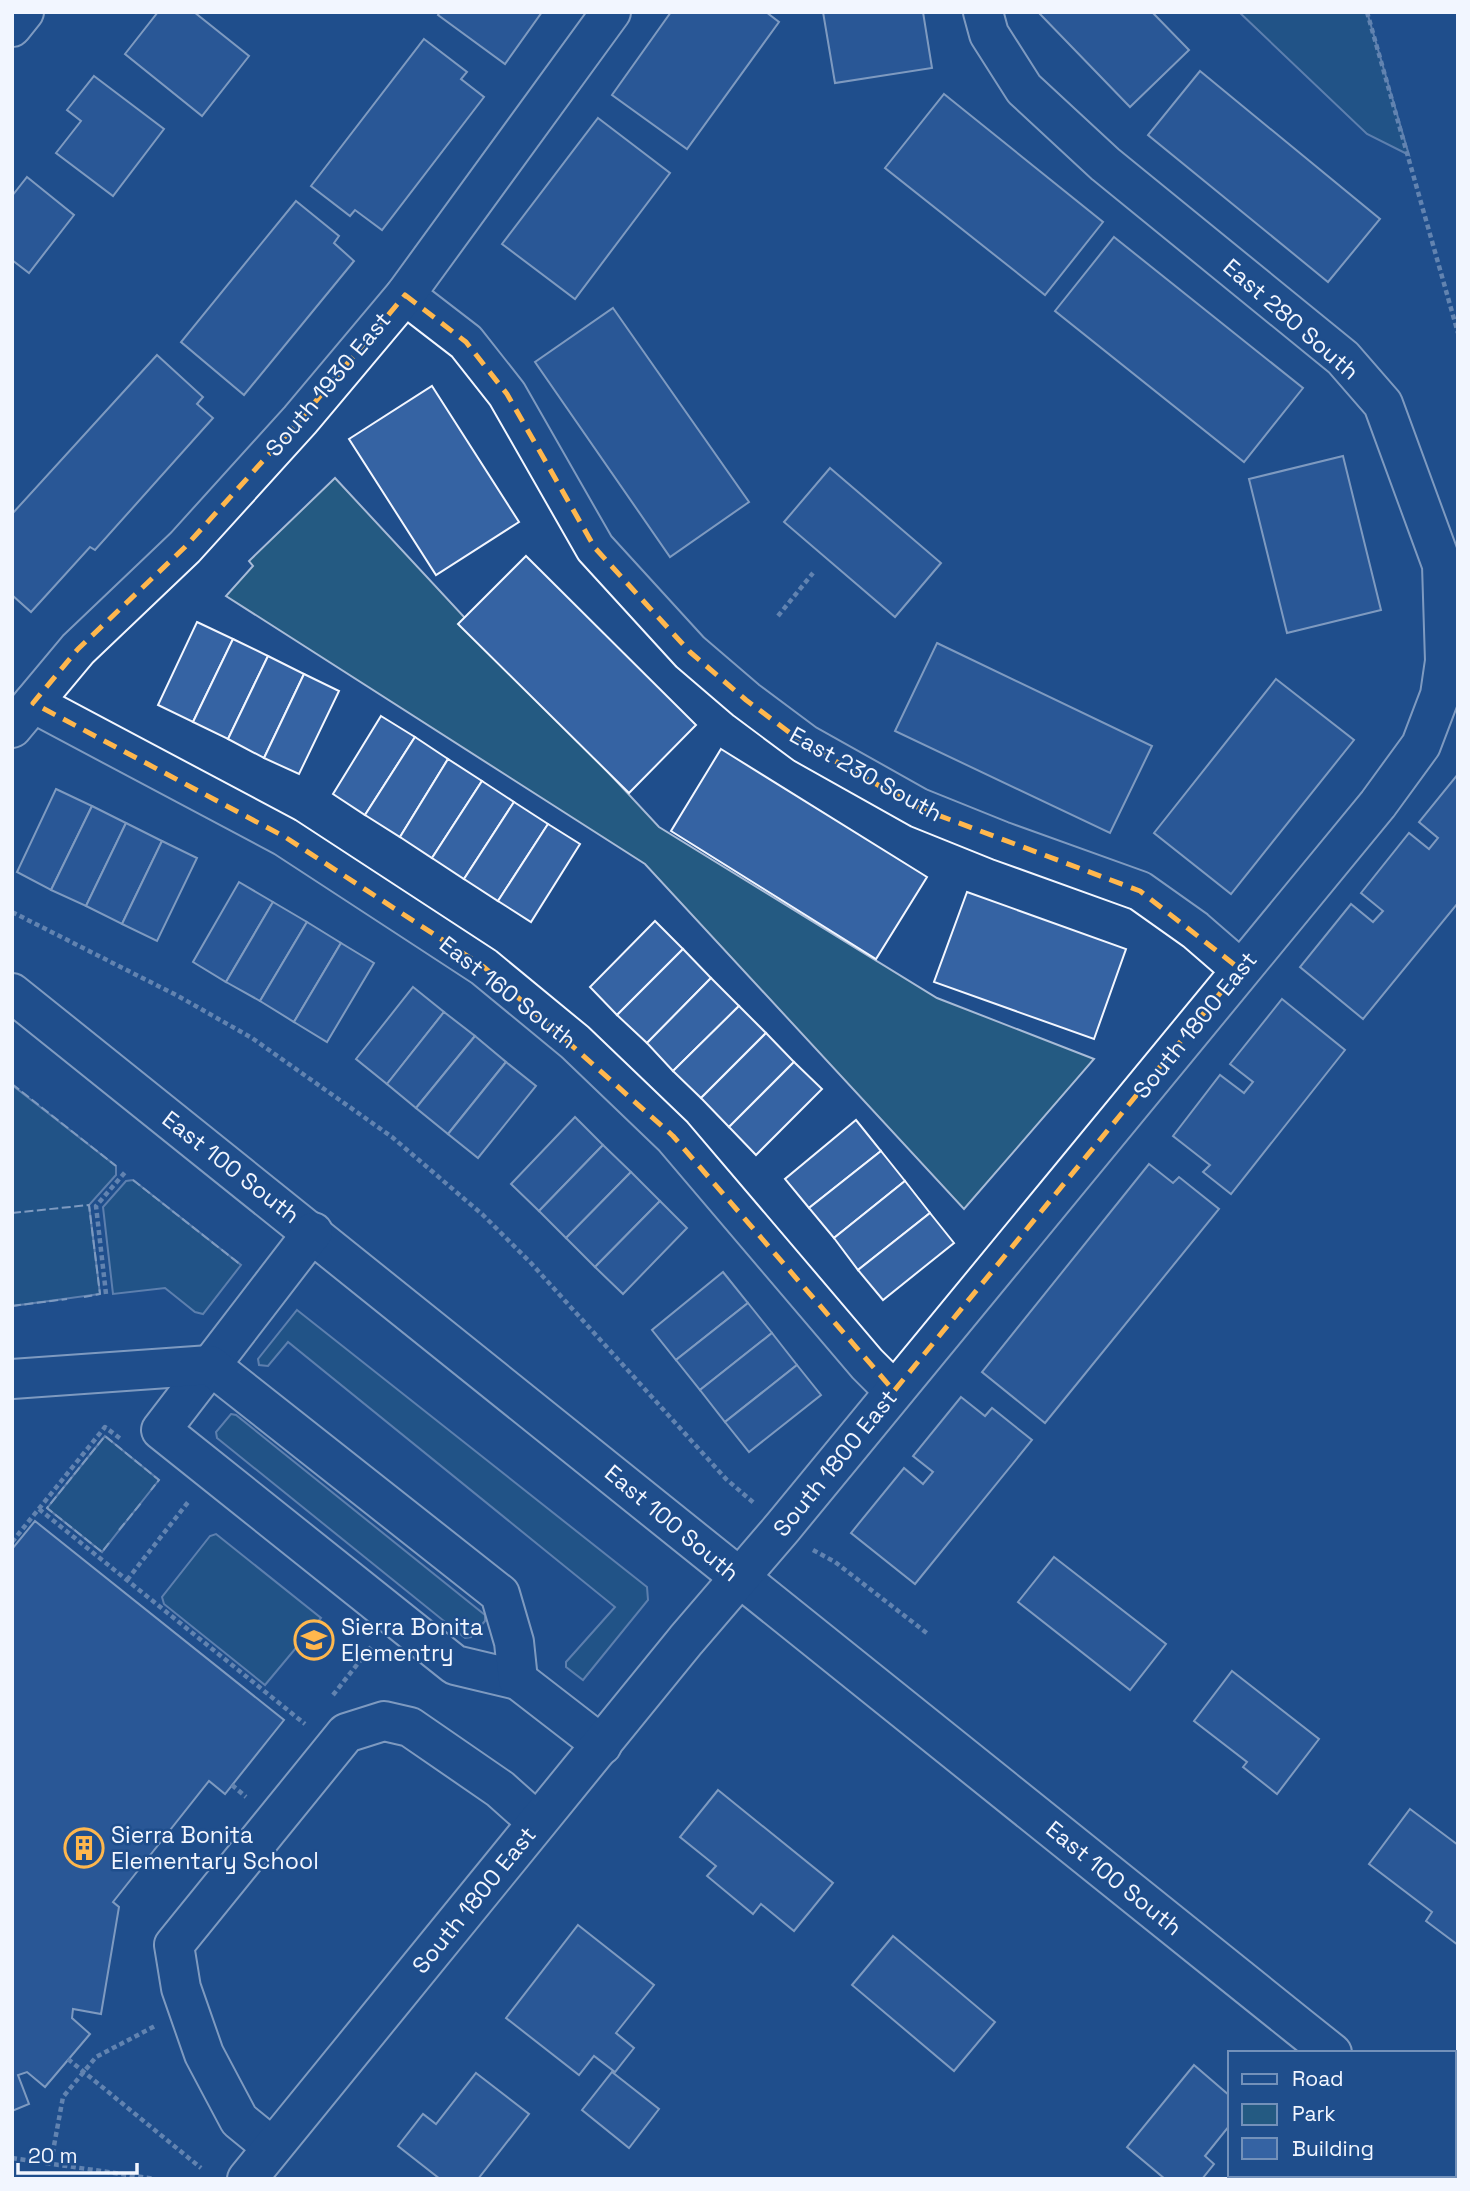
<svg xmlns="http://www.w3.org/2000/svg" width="1470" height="2191" viewBox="0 0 1470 2191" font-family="'Space Grotesk',sans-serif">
	<rect width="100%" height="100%" fill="#1f4e8c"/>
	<g fill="#245a82" stroke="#a8bbd7" stroke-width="2">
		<polygon points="1239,12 1367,12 1409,155 1367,134"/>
		<polygon points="335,478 659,827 937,998 1094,1059 964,1209 645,864 226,596 253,566 249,561"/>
		<polygon points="12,1085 116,1166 116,1175 89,1205 100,1294 12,1306"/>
		<polygon points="133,1180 241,1265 203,1314 195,1312 165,1288 113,1294 103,1207 126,1181"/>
		<polygon points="297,1310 647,1587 648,1600 583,1680 566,1667 566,1662 615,1607 288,1342 268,1366 259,1365 258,1359"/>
		<polygon points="231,1414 236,1415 485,1615 485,1621 471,1637 465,1638 217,1438 216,1432"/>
		<polygon points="105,1436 159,1480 102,1552 47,1508"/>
		<polygon points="216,1534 321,1618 265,1685 164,1604 162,1597 210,1536"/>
	</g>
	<g fill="#3563a3" stroke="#f2f6ff" stroke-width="2">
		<polygon points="158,12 194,12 249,56 202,116 125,54"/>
		<polygon points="440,12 542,12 505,64 438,15"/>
		<polygon points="671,12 766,12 779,22 687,149 612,95"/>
		<polygon points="823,12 923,12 932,68 835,83"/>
		<polygon points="1038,12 1152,12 1189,50 1130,107"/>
		<polygon points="424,39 467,72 461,79 484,97 382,230 355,210 350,216 311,186"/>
		<polygon points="1200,71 1380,219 1328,282 1148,135"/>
		<polygon points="94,76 164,129 113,196 56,153 81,121 67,110"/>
		<polygon points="944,94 1103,222 1045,295 885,168"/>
		<polygon points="598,118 670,173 575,299 502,244"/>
		<polygon points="27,177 74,215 29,273 12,260 12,196"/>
		<polygon points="296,201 339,236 334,243 354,261 244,395 181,342"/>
		<polygon points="1114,237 1303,388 1244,462 1055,311"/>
		<polygon points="613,308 749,502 670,557 535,362"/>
		<polygon points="157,355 203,397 197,404 213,418 95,550 90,547 31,612 12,595 12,514"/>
		<polygon points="432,386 519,522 436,575 349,439"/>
		<polygon points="1343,456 1381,610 1287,633 1249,479"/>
		<polygon points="830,468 941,563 895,617 784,522"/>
		<polygon points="526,556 696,725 629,793 458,624"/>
		<polygon points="197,622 233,639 193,722 158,705"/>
		<polygon points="233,639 268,656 228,739 193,722"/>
		<polygon points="937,643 1152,746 1110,833 895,731"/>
		<polygon points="268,656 304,674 264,758 228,739"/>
		<polygon points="304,674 339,691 299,774 264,758"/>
		<polygon points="1276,679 1354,740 1231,894 1154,833"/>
		<polygon points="381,716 415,737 365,815 333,794"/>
		<polygon points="415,737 448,759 400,837 365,815"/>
		<polygon points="721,749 927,877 876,959 671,831"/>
		<polygon points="448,759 482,781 432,858 400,837"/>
		<polygon points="1458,774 1458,903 1363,1019 1300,967 1351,904 1373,922 1383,911 1361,893 1409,833 1429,849 1438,838 1419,822"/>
		<polygon points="482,781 514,802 464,879 432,858"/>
		<polygon points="56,789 92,806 51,890 17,872"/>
		<polygon points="514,802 548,824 498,901 464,879"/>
		<polygon points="92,806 126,823 86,906 51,890"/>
		<polygon points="126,823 162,841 122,924 86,906"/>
		<polygon points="548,824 580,844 531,922 498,901"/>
		<polygon points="162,841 197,858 157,941 122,924"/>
		<polygon points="239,882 273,902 226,982 193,962"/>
		<polygon points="967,892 1126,949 1094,1039 934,982"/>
		<polygon points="273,902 307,922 260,1001 226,982"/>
		<polygon points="655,921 683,949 617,1015 590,987"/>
		<polygon points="307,922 341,943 294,1022 260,1001"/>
		<polygon points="341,943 374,963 327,1042 294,1022"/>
		<polygon points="683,949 711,978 647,1043 617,1015"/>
		<polygon points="711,978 739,1006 673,1071 647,1043"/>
		<polygon points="413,987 444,1012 387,1084 356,1059"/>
		<polygon points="1282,999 1345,1050 1231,1194 1203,1172 1210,1165 1173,1136 1220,1075 1244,1093 1253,1082 1230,1064"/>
		<polygon points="739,1006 766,1033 701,1098 673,1071"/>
		<polygon points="444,1012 475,1036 416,1108 387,1084"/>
		<polygon points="766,1033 794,1062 729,1127 701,1098"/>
		<polygon points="475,1036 506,1062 448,1134 416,1108"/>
		<polygon points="506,1062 536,1086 478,1158 448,1134"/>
		<polygon points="794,1062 822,1089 756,1155 729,1127"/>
		<polygon points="575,1117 603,1145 539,1211 511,1184"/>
		<polygon points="856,1120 881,1151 809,1208 785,1179"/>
		<polygon points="603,1145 631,1172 566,1238 539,1211"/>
		<polygon points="881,1151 905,1181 834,1238 809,1208"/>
		<polygon points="1149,1164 1173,1183 1179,1177 1219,1209 1045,1423 982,1372"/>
		<polygon points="631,1172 660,1201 595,1267 566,1238"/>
		<polygon points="905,1181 930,1213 858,1270 834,1238"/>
		<polygon points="660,1201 687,1228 623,1294 595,1267"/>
		<polygon points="930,1213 954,1243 883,1300 858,1270"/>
		<polygon points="723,1272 748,1303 676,1360 652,1330"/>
		<polygon points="748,1303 772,1333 700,1390 676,1360"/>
		<polygon points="772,1333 797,1365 725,1422 700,1390"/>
		<polygon points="797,1365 821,1395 749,1452 725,1422"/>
		<polygon points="961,1397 985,1416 992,1408 1032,1440 915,1584 851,1533 904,1468 923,1484 933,1472 913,1456"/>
		<polygon points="35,1521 284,1720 225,1794 209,1781 113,1902 119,1907 101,2014 73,2009 72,2018 90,2034 45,2087 27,2072 18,2075 29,2104 12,2111 12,1549"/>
		<polygon points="1054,1557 1166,1644 1130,1690 1018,1602"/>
		<polygon points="1232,1671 1319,1739 1277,1794 1243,1767 1247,1762 1194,1721"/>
		<polygon points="718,1790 833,1883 794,1931 761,1904 753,1914 707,1876 716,1866 680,1837"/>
		<polygon points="1410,1809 1458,1845 1458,1945 1426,1921 1432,1912 1369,1864"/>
		<polygon points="578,1925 654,1985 616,2033 634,2048 615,2072 594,2056 579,2075 506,2018"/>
		<polygon points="893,1936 995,2022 954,2071 852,1985"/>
		<polygon points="1194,2065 1230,2096 1230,2125 1205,2156 1214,2164 1202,2179 1165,2179 1127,2147"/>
		<polygon points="612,2072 659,2109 629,2148 582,2110"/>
		<polygon points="476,2073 529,2114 478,2179 440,2179 398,2146 423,2114 436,2124"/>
	</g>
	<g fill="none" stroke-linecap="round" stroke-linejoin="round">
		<g stroke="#f2f6ff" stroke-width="42">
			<g id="minor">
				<polyline points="12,27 24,12"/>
				<polyline points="405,295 466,342 507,394 595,548 690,652 746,700 805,744 919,808 1001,841 1140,891 1195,930 1240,969"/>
				<polyline points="33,703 285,837 484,967 575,1042 673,1136 867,1364 894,1391"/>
				<polyline points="12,728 78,649 185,547 300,420 405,295 611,12"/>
				<path d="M12,993C454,1344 891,1701 1332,2053"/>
				<polyline points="313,1232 161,1430 455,1665 518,1680"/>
				<polyline points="12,1379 210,1365 500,1594 514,1642 518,1680 602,1745"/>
				<polyline points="272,2147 239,2120 204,2054 181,1988 174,1945 346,1733 384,1721 410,1727 500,1789 537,1822"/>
				<polyline points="1454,2149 1458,2152"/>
				<polyline points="247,2179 686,1640 783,1527 1378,804 1421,745 1440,695 1445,661 1442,565 1383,404 1343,358 1105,164 1024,89 989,34 983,12"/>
				<polyline points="1329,2179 1331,2175"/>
			</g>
		</g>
		<g stroke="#b3c4dc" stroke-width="4.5" stroke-dasharray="5 3.5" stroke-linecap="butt">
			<polyline points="1367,12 1458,333"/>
			<polyline points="778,616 813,573"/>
			<polyline points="12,912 178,996 252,1038 392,1137 483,1215 530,1262 726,1479 754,1503"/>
			<polyline points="106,1294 96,1206 127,1170"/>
			<polyline points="39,1509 305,1724"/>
			<polyline points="12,1542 105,1427 122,1440"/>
			<polyline points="813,1550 835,1562 928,1634"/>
			<polyline points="127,1580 189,1501"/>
			<polyline points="333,1695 371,1647"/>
			<polyline points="232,1785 246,1797"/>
			<polyline points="68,2059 201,2168"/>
			<polyline points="12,2158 155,2179"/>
			<polyline points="51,2162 63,2097 96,2057 155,2026"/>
		</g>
		<use href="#minor" stroke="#1f4e8c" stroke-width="38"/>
		<g stroke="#f2f6ff" stroke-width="2" stroke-dasharray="9 3.5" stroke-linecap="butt">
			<polyline points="12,1084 116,1166"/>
			<polyline points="133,1180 241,1265"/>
			<polyline points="12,1213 89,1205 100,1294 84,1297"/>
			<polyline points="12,1306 67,1299"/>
			<polyline points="119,1530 142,1502"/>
			<polyline points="109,1543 102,1552 47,1508 105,1436 159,1480 151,1490"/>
		</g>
	</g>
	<path d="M0 0H1470V2191H0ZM405,295L466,342L507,394L595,548L690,652L746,700L805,744L919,808L1140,891L1240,969L894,1391L673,1136L484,967L285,837L33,703L78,649L185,547L300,420Z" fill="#1f4e8c" fill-opacity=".55" fill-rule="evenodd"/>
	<path fill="none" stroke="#ffb74d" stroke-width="5" stroke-dasharray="14 9" stroke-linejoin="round" d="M405,295L466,342L507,394L595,548L690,652L746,700L805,744L919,808L1140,891L1240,969L894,1391L673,1136L484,967L285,837L33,703L78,649L185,547L300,420Z"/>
	<defs>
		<g id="school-ring" transform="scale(2.0125)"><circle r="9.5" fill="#1f4e8c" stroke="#ffb74d" stroke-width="1.5"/><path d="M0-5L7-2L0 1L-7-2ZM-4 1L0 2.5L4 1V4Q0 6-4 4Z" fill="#ffb74d"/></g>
		<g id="building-ring" transform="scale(2.0125)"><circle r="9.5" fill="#1f4e8c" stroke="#ffb74d" stroke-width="1.5"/><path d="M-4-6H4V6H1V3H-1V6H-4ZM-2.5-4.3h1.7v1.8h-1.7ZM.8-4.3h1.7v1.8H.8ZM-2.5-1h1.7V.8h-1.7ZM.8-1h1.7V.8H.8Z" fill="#ffb74d"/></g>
	</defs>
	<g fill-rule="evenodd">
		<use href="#school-ring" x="314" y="1640"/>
		<use href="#building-ring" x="84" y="1848"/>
	</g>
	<g text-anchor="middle" stroke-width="5" stroke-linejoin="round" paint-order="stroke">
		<g font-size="23" fill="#f2f6ff" stroke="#1f4e8c">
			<text transform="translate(1291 319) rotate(41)" y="8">East 280 South</text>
			<text transform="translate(328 384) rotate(-50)" y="8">South 1930 East</text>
			<text transform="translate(866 774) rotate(29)" y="8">East 230 South</text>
			<text transform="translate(508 992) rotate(38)" y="8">East 160 South</text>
			<text transform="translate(1195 1025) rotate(-51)" y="8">South 1800 East</text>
			<text transform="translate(231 1167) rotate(38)" y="8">East 100 South</text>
			<text transform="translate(835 1463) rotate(-51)" y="8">South 1800 East</text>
			<text transform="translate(672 1523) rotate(40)" y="8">East 100 South</text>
			<text transform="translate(1114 1878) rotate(39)" y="8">East 100 South</text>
			<text transform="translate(474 1900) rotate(-51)" y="8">South 1800 East</text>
		</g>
		<g font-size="23" fill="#f2f6ff" stroke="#1f4e8c" text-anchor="start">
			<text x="341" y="1635">Sierra Bonita<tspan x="341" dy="26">Elementry</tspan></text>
			<text x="111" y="1843">Sierra Bonita<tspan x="111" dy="26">Elementary School</tspan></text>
		</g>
	</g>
	<rect width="1470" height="2191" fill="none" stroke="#f2f6ff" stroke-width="28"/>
	<rect x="1228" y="2051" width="228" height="126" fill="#1f4e8c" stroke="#7391ba" stroke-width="2"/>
	<rect x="1242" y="2074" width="35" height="10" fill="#1f4e8c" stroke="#7391ba" stroke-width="2"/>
	<text x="1292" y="2086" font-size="21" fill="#f2f6ff">Road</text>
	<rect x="1242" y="2104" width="35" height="21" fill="#245a82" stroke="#7391ba" stroke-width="2"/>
	<text x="1292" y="2121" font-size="21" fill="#f2f6ff">Park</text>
	<rect x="1242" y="2138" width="35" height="21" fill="#3563a3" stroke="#7391ba" stroke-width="2"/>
	<text x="1292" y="2156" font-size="21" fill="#f2f6ff">Building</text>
	<path d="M18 2163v10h119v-10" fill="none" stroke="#f2f6ff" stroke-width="3.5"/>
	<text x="28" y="2163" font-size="21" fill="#f2f6ff" stroke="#1f4e8c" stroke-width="5" paint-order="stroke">20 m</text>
</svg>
